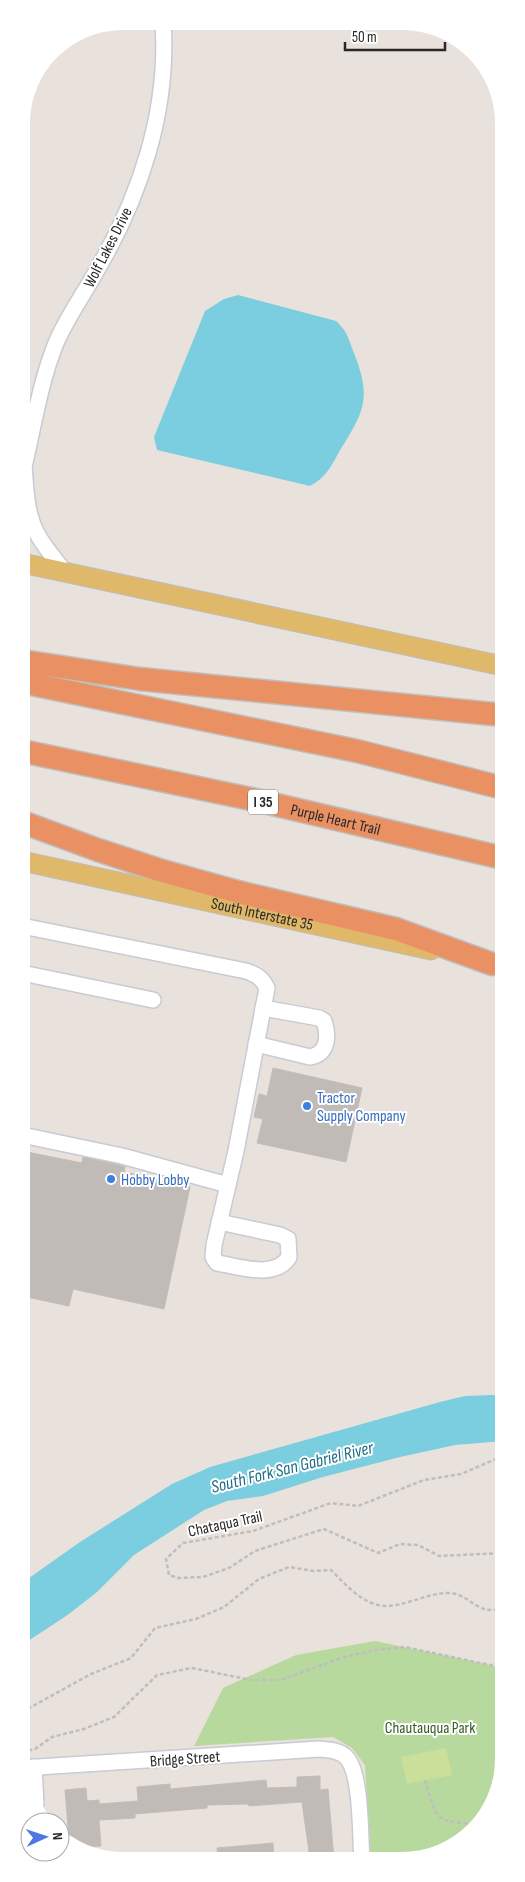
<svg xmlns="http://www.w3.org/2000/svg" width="525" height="1882" viewBox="0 0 525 1882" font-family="'Sofia Sans Condensed',sans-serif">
	<rect width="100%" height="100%" fill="#e9e1db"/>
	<polygon fill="#b8d99e" points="375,1641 504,1668 504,1765 478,1826 447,1850 416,1860 371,1860 365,1765 352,1748 333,1737 194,1746 223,1688 296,1655"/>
	<polygon fill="#c9df9a" points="446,1748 452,1775 407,1784 401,1757"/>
	<g fill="#7acedf">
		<path d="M238,295L336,321C348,332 348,338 354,353C372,399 364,412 339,452C331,467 325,478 310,486L157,450L154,437L205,311L224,299Z"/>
		<polygon points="492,1395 503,1396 503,1441 455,1445 400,1457 323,1477 263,1496 227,1501 204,1510 134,1555 97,1592 69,1614 22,1645 22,1583 80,1542 172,1484 210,1467 440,1402 465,1396"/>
	</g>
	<g fill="#c1bbb8" stroke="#c3bdb5">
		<polygon points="273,1068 362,1088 346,1162 257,1143 263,1119 254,1117 259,1094 267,1096"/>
		<polygon points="22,1151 82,1163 83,1157 120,1165 125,1167 124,1172 190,1187 164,1309 73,1289 69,1306 22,1296"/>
		<polygon points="320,1776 320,1790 328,1789 334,1860 310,1859 302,1802 249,1806 248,1804 207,1805 207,1808 135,1814 135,1818 99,1820 101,1846 83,1847 69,1839 65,1790 86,1788 87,1801 99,1800 99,1804 138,1801 137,1787 170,1784 170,1789 266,1780 267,1788 297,1787 297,1777"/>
		<polygon points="273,1843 274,1858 218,1859 217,1848"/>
	</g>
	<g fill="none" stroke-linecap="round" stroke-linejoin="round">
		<g stroke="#c7cbd4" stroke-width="18">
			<g id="minor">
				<path d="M24,466C26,489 26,516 39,537C46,549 56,560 64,571"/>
				<path d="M22,475C33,431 39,385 56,343C67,317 84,294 97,270C141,195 169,109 163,22"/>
				<path d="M22,926L246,971C257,975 262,978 267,988L236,1151L214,1245L213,1257L217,1263C238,1266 275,1280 289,1257L288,1239L280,1235L219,1222"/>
				<polyline points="22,973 153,1000"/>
				<path d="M256,1044L310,1057C328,1054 329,1036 324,1021L319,1018L263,1008"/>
				<polyline points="22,1135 122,1156 228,1185"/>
				<polyline points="34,1767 36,1804"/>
				<path d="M22,1768L319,1749C328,1750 338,1750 345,1756C362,1770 360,1837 362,1860"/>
			</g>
		</g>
		<g stroke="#bebebe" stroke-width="21">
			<g id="major">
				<polyline points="22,563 503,666"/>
				<path id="s1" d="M22,861L431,950"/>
			</g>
		</g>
		<g stroke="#bebebe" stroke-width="25">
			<g id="highway">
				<polyline points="22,661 140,679 503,715"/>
				<polyline points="22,682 357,751 503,788"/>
				<path id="s2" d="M22,751L251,799L503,858"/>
				<polyline points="22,822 98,850 159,870 238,892 396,929 492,964"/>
			</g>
		</g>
		<g stroke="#bebebe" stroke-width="2.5" stroke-dasharray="4 2.5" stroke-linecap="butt">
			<polyline points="503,1456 461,1474 424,1480 358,1506 331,1503 253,1531 183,1543 166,1559 169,1575 179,1578 203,1577 229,1568 255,1551 324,1529 378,1553 400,1544 418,1545 439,1556 503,1553"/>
			<path d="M22,1712L91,1674L131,1658L155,1628L196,1619L224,1607L259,1579L289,1567L314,1571L331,1570C349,1588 368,1611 396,1605C414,1602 430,1593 449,1593C463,1593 472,1605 484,1609C489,1611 498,1609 503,1609"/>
			<polyline points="22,1752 35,1749 52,1737 84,1729 114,1717 157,1675 192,1668 251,1680 281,1680 344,1657 375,1650 405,1647 490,1665 504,1665"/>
			<path d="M425,1780C437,1824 437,1821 479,1824"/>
		</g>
		<use href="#minor" stroke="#fff" stroke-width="15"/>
		<use href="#major" stroke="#dfb86a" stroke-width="19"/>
		<use href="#highway" stroke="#ea9164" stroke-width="22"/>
	</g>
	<g fill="#3f7fe0" stroke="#fff" stroke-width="2">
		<circle cx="307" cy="1106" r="5"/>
		<circle cx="111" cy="1179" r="5"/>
	</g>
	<g text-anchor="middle" stroke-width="4" stroke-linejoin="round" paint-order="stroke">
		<rect fill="#fff" stroke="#686868" stroke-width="1" x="248" y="789.5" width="30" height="25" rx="4"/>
		<g font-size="15" font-weight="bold" fill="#282828">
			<text x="263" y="807">I 35</text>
		</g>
		<g font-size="16" fill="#282828" stroke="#fff">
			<text transform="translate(107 247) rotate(-63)" y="6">Wolf Lakes Drive</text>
			<text dy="6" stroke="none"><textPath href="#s2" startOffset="321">Purple Heart Trail</textPath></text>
			<text dy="6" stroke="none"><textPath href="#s1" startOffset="246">South Interstate 35</textPath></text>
			<text transform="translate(225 1523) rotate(-12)" y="6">Chataqua Trail</text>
			<text transform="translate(185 1758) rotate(-4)" y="6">Bridge Street</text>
		</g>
		<g font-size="16" fill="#366cbe" stroke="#fff" text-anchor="start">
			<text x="317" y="1103">Tractor<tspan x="317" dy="18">Supply Company</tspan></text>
			<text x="121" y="1185">Hobby Lobby</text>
		</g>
		<g font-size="16" fill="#335b21" stroke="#fff">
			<text x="430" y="1733">Chautauqua Park</text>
		</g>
		<g font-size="18" font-style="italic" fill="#1d6d87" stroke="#fff">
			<text transform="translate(292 1467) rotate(-14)" y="6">South Fork San Gabriel River</text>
		</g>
	</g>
	<path d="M0 0H525V1882H0ZM123 30H402A93 93 0 0 1 495 123V1759A93 93 0 0 1 402 1852H123A93 93 0 0 1 30 1759V123A93 93 0 0 1 123 30Z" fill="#fff" fill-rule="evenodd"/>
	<g transform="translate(45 1837) rotate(87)"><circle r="24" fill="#ffffff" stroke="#a9a9a9"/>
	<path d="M0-4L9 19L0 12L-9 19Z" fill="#4d78e3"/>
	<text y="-8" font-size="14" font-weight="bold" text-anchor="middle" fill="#282828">N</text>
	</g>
	<path d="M345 42v8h100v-8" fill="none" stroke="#282828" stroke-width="2.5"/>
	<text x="352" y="42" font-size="15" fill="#282828" stroke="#ffffff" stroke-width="4" paint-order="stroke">50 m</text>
</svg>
